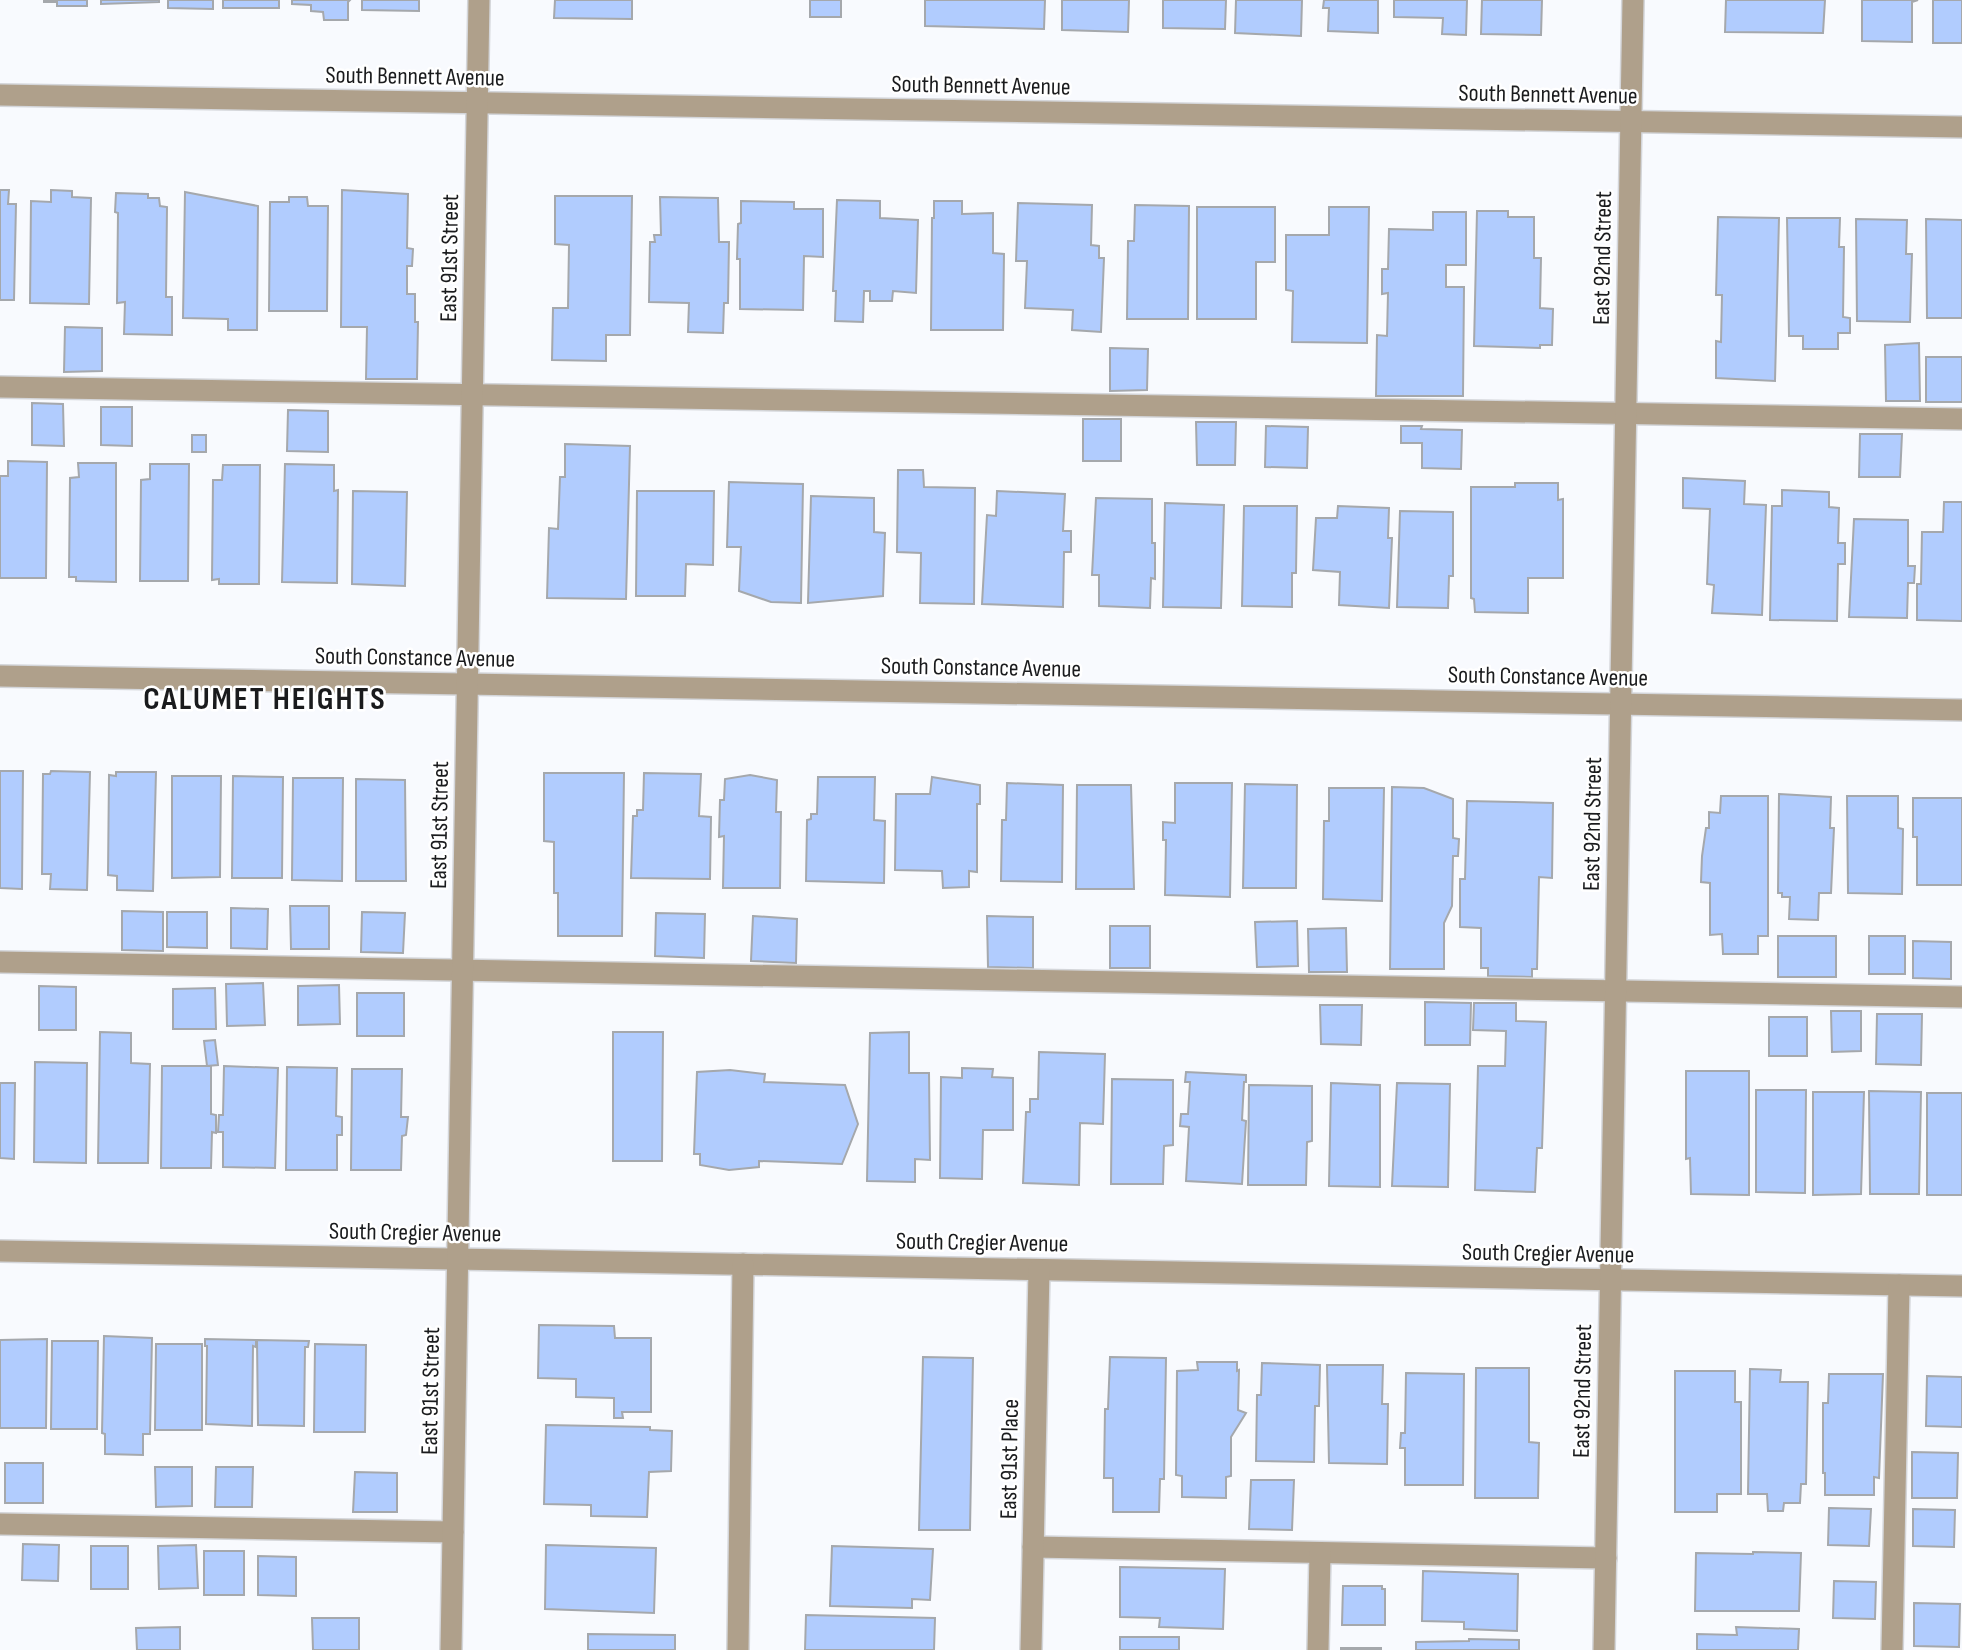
<svg xmlns="http://www.w3.org/2000/svg" width="1962" height="1650" viewBox="0 0 1962 1650" font-family="'Sofia Sans Condensed',sans-serif">
	<rect width="100%" height="100%" fill="#f8fafe"/>
	<g fill="#b1ccfe" stroke="#a5a8ac" stroke-width="2">
		<polygon points="44,0 87,0 87,6 57,6 57,2 44,2"/>
		<polygon points="101,0 159,0 159,2 101,4"/>
		<polygon points="168,0 213,0 213,9 168,8"/>
		<rect x="223" y="0" width="56" height="8"/>
		<polygon points="292,0 350,0 348,2 348,20 324,20 323,12 311,11 311,5 292,4"/>
		<polygon points="362,0 419,0 419,11 362,10"/>
		<polygon points="555,0 632,0 632,19 554,18"/>
		<rect x="810" y="0" width="31" height="17"/>
		<polygon points="925,0 1045,0 1044,29 925,26"/>
		<polygon points="1062,0 1129,0 1128,32 1062,30"/>
		<polygon points="1163,0 1226,0 1225,29 1163,28"/>
		<polygon points="1236,0 1302,0 1301,36 1235,33"/>
		<polygon points="1324,0 1378,0 1378,33 1328,31 1329,8 1323,8"/>
		<polygon points="1394,0 1467,0 1466,35 1442,34 1443,18 1394,17"/>
		<polygon points="1482,0 1542,0 1541,35 1481,34"/>
		<polygon points="1726,0 1825,0 1823,33 1725,32"/>
		<polygon points="1862,0 1918,0 1912,2 1912,42 1862,41"/>
		<rect x="1933" y="0" width="29" height="43"/>
		<polygon points="0,190 9,190 8,204 16,204 14,300 0,300"/>
		<polygon points="51,190 72,191 72,197 91,198 89,304 30,303 31,201 51,202"/>
		<polygon points="342,190 408,194 407,248 413,249 412,266 407,266 407,294 415,294 415,322 418,322 417,379 366,379 367,327 341,327"/>
		<polygon points="185,192 258,206 257,330 228,330 228,319 183,318"/>
		<polygon points="116,193 148,194 148,198 159,198 160,206 167,207 166,297 172,297 172,335 124,334 125,302 117,303 118,213 115,212"/>
		<polygon points="555,196 632,196 630,335 606,335 606,361 552,360 553,308 568,308 569,245 555,244"/>
		<polygon points="289,197 307,197 308,206 328,206 327,311 269,311 270,202 289,202"/>
		<polygon points="660,197 718,198 719,242 729,242 728,303 724,303 723,333 688,332 689,303 649,302 650,242 655,242 654,235 661,235"/>
		<polygon points="837,200 880,201 880,218 918,220 916,293 893,291 892,301 870,301 870,291 864,291 863,322 835,321 836,291 833,291"/>
		<polygon points="741,201 794,202 794,209 823,209 823,257 804,256 803,310 740,309 740,259 737,259 738,224 741,223"/>
		<polygon points="934,201 962,201 962,214 993,213 993,253 1004,254 1003,330 931,330 932,218 934,218"/>
		<polygon points="1018,203 1092,205 1091,245 1099,246 1099,258 1104,258 1101,332 1072,330 1073,310 1025,308 1027,261 1016,261"/>
		<polygon points="1135,205 1189,206 1188,319 1127,319 1128,241 1134,241"/>
		<polygon points="1197,207 1275,207 1275,262 1256,262 1256,319 1197,319"/>
		<polygon points="1329,207 1369,207 1367,343 1292,342 1293,291 1286,290 1286,235 1329,235"/>
		<polygon points="1477,211 1508,211 1508,217 1534,217 1534,258 1541,258 1540,308 1553,309 1552,345 1540,345 1540,348 1474,346"/>
		<polygon points="1433,212 1466,212 1466,265 1446,265 1446,287 1464,287 1463,396 1376,396 1377,335 1387,336 1388,293 1382,294 1382,269 1388,269 1389,229 1433,230"/>
		<polygon points="1718,217 1779,218 1775,381 1716,378 1716,341 1721,342 1722,295 1716,295"/>
		<polygon points="1787,218 1840,218 1839,247 1844,247 1843,317 1850,318 1850,333 1838,333 1838,349 1803,349 1803,336 1789,336"/>
		<polygon points="1856,219 1907,220 1906,254 1912,254 1910,322 1857,321"/>
		<polygon points="1926,219 1962,220 1962,318 1927,318"/>
		<polygon points="65,327 102,328 102,371 64,372"/>
		<polygon points="1919,343 1920,401 1886,401 1885,345"/>
		<polygon points="1110,348 1148,349 1147,390 1110,391"/>
		<rect x="1926" y="357" width="36" height="45"/>
		<polygon points="32,403 63,404 64,446 32,445"/>
		<polygon points="101,407 132,407 132,446 101,445"/>
		<polygon points="288,410 328,411 328,452 287,451"/>
		<rect x="1083" y="419" width="38" height="42"/>
		<polygon points="1196,422 1236,422 1235,465 1197,465"/>
		<polygon points="1266,426 1308,427 1307,468 1265,467"/>
		<polygon points="1401,426 1422,426 1421,429 1462,430 1461,469 1422,468 1422,443 1401,443"/>
		<polygon points="1860,434 1902,434 1900,477 1859,477"/>
		<rect x="192" y="435" width="14" height="17"/>
		<polygon points="565,444 630,446 626,599 547,598 549,528 558,529 560,477 565,477"/>
		<polygon points="8,461 47,462 46,578 0,578 0,476 8,476"/>
		<polygon points="78,463 116,463 116,582 76,581 76,577 69,577 70,478 79,477"/>
		<polygon points="150,464 189,464 188,581 140,581 141,480 150,479"/>
		<polygon points="285,464 334,465 334,491 338,490 337,583 282,582"/>
		<polygon points="223,465 260,465 259,584 219,584 219,579 212,580 213,480 222,480"/>
		<polygon points="898,470 923,470 924,487 975,488 974,604 920,603 921,553 897,552"/>
		<polygon points="1683,478 1745,481 1744,504 1766,505 1762,615 1712,613 1714,585 1707,584 1710,509 1683,508"/>
		<polygon points="729,482 803,484 801,603 771,602 739,591 741,547 727,547"/>
		<polygon points="1515,483 1558,483 1558,500 1563,499 1563,578 1528,578 1528,613 1475,612 1474,599 1471,598 1471,487 1515,487"/>
		<polygon points="1782,490 1829,492 1829,507 1839,508 1838,543 1845,543 1845,564 1838,564 1837,621 1770,620 1772,506 1782,506"/>
		<polygon points="353,491 407,492 405,586 352,584"/>
		<polygon points="637,491 714,491 713,565 686,564 685,596 636,596"/>
		<polygon points="997,491 1065,494 1063,531 1071,531 1071,552 1064,552 1063,607 982,604 987,515 996,516"/>
		<polygon points="811,496 874,498 874,532 885,533 883,596 808,603"/>
		<polygon points="1096,498 1152,499 1152,543 1155,543 1155,579 1151,578 1150,608 1099,606 1099,575 1092,575"/>
		<polygon points="1944,502 1962,502 1962,621 1917,620 1917,584 1921,584 1922,532 1943,532"/>
		<polygon points="1165,503 1224,505 1221,608 1163,607"/>
		<polygon points="1244,506 1297,506 1296,573 1292,573 1292,607 1242,606"/>
		<polygon points="1338,506 1389,508 1388,538 1392,538 1389,608 1339,605 1340,572 1313,570 1316,518 1337,518"/>
		<polygon points="1400,511 1453,512 1453,576 1449,576 1448,608 1397,607"/>
		<polygon points="1854,519 1908,520 1908,566 1915,566 1914,583 1908,583 1907,618 1849,617"/>
		<polygon points="0,771 23,771 22,889 0,888"/>
		<polygon points="51,771 90,772 87,890 50,889 51,874 42,874 43,774 50,774"/>
		<polygon points="116,772 156,772 153,891 117,890 117,876 108,875 109,775 116,776"/>
		<polygon points="544,773 624,773 622,936 558,936 558,893 554,893 554,842 544,841"/>
		<polygon points="644,773 701,774 699,816 711,817 710,879 631,878 633,816 637,816 637,810 643,810"/>
		<polygon points="750,775 777,780 776,812 781,812 780,888 723,888 724,836 719,837 720,800 724,800 725,779"/>
		<polygon points="172,776 221,776 220,877 172,878"/>
		<polygon points="233,776 283,777 282,878 232,878"/>
		<polygon points="818,777 875,777 874,820 885,821 884,883 806,881 807,820 811,819 811,814 817,814"/>
		<polygon points="932,777 980,785 980,804 977,804 977,872 969,871 969,887 943,888 942,871 895,870 896,794 930,794"/>
		<polygon points="293,778 343,778 342,881 292,880"/>
		<polygon points="356,779 405,780 406,881 356,881"/>
		<polygon points="1007,783 1063,785 1062,882 1001,881 1002,820 1006,820"/>
		<polygon points="1175,783 1232,783 1230,897 1165,895 1166,840 1163,840 1163,822 1175,823"/>
		<polygon points="1245,784 1297,785 1296,888 1243,888"/>
		<polygon points="1077,785 1131,785 1134,889 1076,889"/>
		<polygon points="1392,787 1424,788 1453,799 1453,838 1459,839 1458,856 1453,856 1452,906 1444,923 1444,969 1390,969"/>
		<polygon points="1329,788 1384,788 1382,901 1323,899 1324,821 1329,821"/>
		<polygon points="1779,794 1831,797 1830,828 1834,828 1831,893 1819,893 1818,920 1789,919 1790,897 1782,897 1782,893 1778,893"/>
		<polygon points="1721,796 1768,796 1768,936 1758,936 1758,954 1723,954 1722,934 1710,935 1710,883 1701,882 1702,856 1706,828 1709,828 1709,812 1720,813"/>
		<polygon points="1847,796 1898,796 1898,828 1903,829 1902,894 1848,893"/>
		<polygon points="1913,798 1962,798 1962,885 1917,885 1917,837 1913,837"/>
		<polygon points="1467,801 1553,803 1552,878 1539,877 1537,969 1532,969 1532,977 1488,976 1488,968 1481,968 1481,928 1460,927 1460,879 1465,879"/>
		<polygon points="290,906 329,906 329,949 291,949"/>
		<polygon points="231,908 268,909 267,949 231,948"/>
		<polygon points="122,911 163,912 163,951 122,950"/>
		<polygon points="167,912 207,912 207,948 167,947"/>
		<polygon points="362,912 405,913 403,953 361,952"/>
		<polygon points="656,913 705,914 704,958 655,956"/>
		<polygon points="753,916 797,919 796,963 751,961"/>
		<polygon points="987,916 1033,917 1033,968 988,967"/>
		<polygon points="1297,921 1298,966 1257,967 1255,922"/>
		<rect x="1110" y="926" width="40" height="42"/>
		<polygon points="1346,928 1347,972 1309,972 1308,929"/>
		<rect x="1778" y="936" width="58" height="41"/>
		<rect x="1869" y="936" width="36" height="38"/>
		<polygon points="1913,941 1951,942 1951,979 1913,978"/>
		<polygon points="263,983 265,1025 227,1026 226,984"/>
		<polygon points="339,985 340,1024 298,1025 298,986"/>
		<polygon points="39,986 76,987 76,1030 39,1030"/>
		<polygon points="215,988 216,1029 173,1029 173,989"/>
		<rect x="357" y="993" width="47" height="43"/>
		<polygon points="1425,1002 1471,1003 1470,1045 1425,1045"/>
		<polygon points="1474,1003 1516,1003 1516,1021 1546,1022 1542,1148 1537,1148 1535,1192 1475,1190 1478,1066 1505,1066 1506,1031 1473,1030"/>
		<polygon points="1320,1005 1362,1005 1361,1045 1321,1044"/>
		<polygon points="1831,1011 1861,1011 1861,1051 1832,1052"/>
		<polygon points="1877,1014 1922,1014 1921,1065 1876,1064"/>
		<rect x="1769" y="1017" width="38" height="39"/>
		<polygon points="100,1032 131,1033 131,1063 150,1064 148,1163 98,1163"/>
		<polygon points="613,1032 663,1032 662,1161 613,1161"/>
		<polygon points="909,1032 909,1073 929,1073 930,1160 915,1159 915,1182 867,1181 870,1033"/>
		<polygon points="215,1040 218,1065 207,1066 204,1041"/>
		<polygon points="1039,1052 1105,1054 1103,1124 1080,1123 1079,1185 1023,1183 1026,1112 1030,1112 1030,1099 1038,1099"/>
		<polygon points="35,1062 87,1063 86,1163 34,1162"/>
		<polygon points="162,1066 211,1066 211,1114 216,1115 216,1133 212,1132 211,1168 161,1168"/>
		<polygon points="224,1066 278,1068 275,1168 223,1167 223,1132 218,1132 219,1115 223,1115"/>
		<polygon points="287,1067 337,1068 336,1116 342,1117 342,1135 337,1135 337,1170 286,1170"/>
		<polygon points="962,1068 993,1069 992,1077 1013,1078 1013,1130 983,1130 982,1179 940,1178 941,1077 962,1078"/>
		<polygon points="352,1069 402,1069 401,1117 408,1117 406,1135 402,1136 401,1170 351,1170"/>
		<polygon points="730,1070 765,1074 764,1082 845,1085 858,1124 842,1164 759,1161 759,1167 729,1170 700,1165 700,1154 694,1154 697,1072"/>
		<polygon points="1686,1071 1749,1071 1749,1195 1691,1194 1690,1158 1686,1159"/>
		<polygon points="1186,1072 1246,1075 1246,1082 1244,1082 1242,1120 1246,1121 1242,1184 1186,1181 1189,1127 1180,1126 1181,1114 1188,1114 1190,1082 1185,1082"/>
		<polygon points="1112,1079 1173,1080 1173,1145 1164,1146 1163,1184 1111,1184"/>
		<polygon points="0,1083 15,1083 14,1159 0,1158"/>
		<polygon points="1331,1083 1380,1085 1380,1187 1329,1186"/>
		<polygon points="1397,1083 1450,1084 1448,1187 1392,1186"/>
		<polygon points="1249,1085 1312,1086 1312,1141 1307,1142 1306,1185 1248,1185"/>
		<polygon points="1756,1090 1806,1090 1805,1193 1756,1192"/>
		<polygon points="1869,1091 1921,1092 1919,1194 1870,1194"/>
		<polygon points="1813,1092 1864,1092 1861,1194 1813,1195"/>
		<rect x="1927" y="1093" width="35" height="102"/>
		<polygon points="539,1325 614,1326 615,1338 651,1338 651,1412 622,1412 623,1418 614,1418 614,1398 576,1397 576,1379 538,1378"/>
		<polygon points="104,1336 152,1338 150,1434 143,1434 143,1455 105,1454 105,1434 102,1433"/>
		<polygon points="47,1339 46,1428 0,1428 0,1340"/>
		<polygon points="205,1339 256,1340 256,1347 253,1346 252,1426 206,1424 207,1346 205,1346"/>
		<polygon points="257,1340 309,1341 308,1347 305,1347 304,1426 258,1425"/>
		<polygon points="52,1341 98,1341 97,1429 51,1429"/>
		<polygon points="156,1344 202,1344 202,1430 155,1430"/>
		<polygon points="315,1344 366,1345 365,1432 314,1432"/>
		<polygon points="923,1357 973,1358 970,1530 919,1530"/>
		<polygon points="1110,1357 1166,1358 1164,1479 1160,1479 1159,1512 1113,1512 1113,1478 1104,1478 1105,1409 1108,1409"/>
		<polygon points="1197,1362 1237,1362 1237,1371 1239,1370 1238,1410 1246,1413 1231,1437 1231,1476 1226,1477 1226,1498 1182,1497 1182,1476 1176,1475 1177,1371 1198,1370"/>
		<polygon points="1262,1363 1320,1365 1319,1406 1315,1406 1314,1462 1256,1461 1257,1395 1261,1395"/>
		<polygon points="1327,1365 1383,1365 1382,1404 1388,1404 1387,1464 1329,1463"/>
		<polygon points="1476,1368 1529,1368 1529,1442 1539,1443 1538,1498 1475,1498"/>
		<polygon points="1750,1369 1781,1370 1780,1382 1808,1382 1806,1484 1801,1484 1800,1503 1784,1503 1783,1511 1768,1511 1767,1494 1748,1494"/>
		<polygon points="1675,1371 1735,1371 1735,1402 1741,1402 1741,1494 1717,1494 1717,1512 1675,1512"/>
		<polygon points="1406,1373 1464,1374 1463,1485 1405,1485 1405,1448 1400,1448 1401,1433 1405,1433"/>
		<polygon points="1829,1374 1883,1374 1879,1478 1874,1477 1874,1495 1825,1495 1825,1473 1823,1473 1823,1403 1828,1403"/>
		<polygon points="1927,1376 1962,1377 1962,1427 1926,1426"/>
		<polygon points="546,1425 650,1427 650,1430 672,1431 671,1471 649,1472 647,1517 591,1516 591,1505 544,1504"/>
		<polygon points="1912,1452 1958,1453 1957,1498 1912,1498"/>
		<rect x="5" y="1463" width="38" height="40"/>
		<polygon points="155,1467 192,1467 192,1506 156,1507"/>
		<polygon points="216,1467 253,1467 252,1507 215,1507"/>
		<polygon points="355,1472 397,1473 397,1512 353,1512"/>
		<polygon points="1251,1480 1294,1480 1292,1530 1249,1529"/>
		<polygon points="1829,1508 1871,1509 1869,1546 1828,1545"/>
		<polygon points="1913,1509 1955,1510 1954,1547 1913,1546"/>
		<polygon points="23,1544 59,1545 58,1581 22,1580"/>
		<polygon points="196,1545 198,1588 159,1589 158,1546"/>
		<polygon points="546,1545 656,1548 654,1613 545,1609"/>
		<rect x="91" y="1546" width="37" height="43"/>
		<polygon points="832,1546 933,1549 930,1600 912,1599 912,1608 830,1606"/>
		<rect x="204" y="1551" width="40" height="44"/>
		<polygon points="1753,1552 1801,1553 1799,1611 1695,1611 1696,1553 1753,1554"/>
		<polygon points="258,1556 296,1557 296,1596 258,1595"/>
		<polygon points="1120,1567 1225,1569 1223,1629 1159,1627 1160,1618 1120,1617"/>
		<polygon points="1423,1571 1518,1574 1517,1631 1464,1629 1464,1622 1422,1621"/>
		<polygon points="1834,1581 1876,1582 1875,1619 1833,1618"/>
		<polygon points="1343,1586 1382,1586 1382,1589 1385,1589 1385,1625 1342,1625"/>
		<polygon points="1914,1603 1960,1604 1959,1647 1914,1646"/>
		<polygon points="806,1615 935,1618 934,1650 805,1650"/>
		<polygon points="312,1618 359,1618 359,1650 313,1650"/>
		<polygon points="180,1627 180,1650 137,1650 136,1628"/>
		<polygon points="1736,1627 1799,1629 1798,1650 1697,1650 1697,1634 1737,1635"/>
		<polygon points="588,1634 675,1635 675,1650 588,1650"/>
		<rect x="1120" y="1637" width="59" height="13"/>
		<polygon points="1469,1639 1519,1640 1519,1650 1416,1650 1416,1642 1469,1641"/>
		<rect x="1341" y="1648" width="40" height="2"/>
	</g>
	<g fill="none" stroke-linecap="round" stroke-linejoin="round">
		<g stroke="#d4d6da" stroke-width="24">
			<g id="minor">
				<polyline points="0,95 1962,127"/>
				<polyline points="0,387 1962,419"/>
				<polyline points="0,676 1962,710"/>
				<polyline points="0,962 1962,997"/>
				<polyline points="0,1251 1962,1286"/>
				<polyline points="0,1524 453,1532"/>
				<polyline points="1033,1547 1606,1558"/>
				<polyline points="451,1650 479,0"/>
				<polyline points="738,1650 743,1264"/>
				<polyline points="1031,1650 1039,1270"/>
				<polyline points="1318,1650 1320,1553"/>
				<polyline points="1604,1650 1633,0"/>
				<polyline points="1892,1650 1899,1285"/>
			</g>
		</g>
		<use href="#minor" stroke="#afa08b" stroke-width="21"/>
	</g>
	<g text-anchor="middle" stroke-width="5" stroke-linejoin="round" paint-order="stroke">
		<g font-size="24" fill="#1a1b1d" stroke="#fff">
			<text transform="translate(415 76) rotate(1)" y="8">South Bennett Avenue</text>
			<text transform="translate(981 85) rotate(1)" y="8">South Bennett Avenue</text>
			<text transform="translate(1548 94) rotate(1)" y="8">South Bennett Avenue</text>
			<text transform="translate(449 258) rotate(-89)" y="8">East 91st Street</text>
			<text transform="translate(1602 258) rotate(-89)" y="8">East 92nd Street</text>
			<text transform="translate(415 657) rotate(1)" y="8">South Constance Avenue</text>
			<text transform="translate(981 667) rotate(1)" y="8">South Constance Avenue</text>
			<text transform="translate(1548 676) rotate(1)" y="8">South Constance Avenue</text>
			<text transform="translate(1592 824) rotate(-89)" y="8">East 92nd Street</text>
			<text transform="translate(439 825) rotate(-89)" y="8">East 91st Street</text>
			<text transform="translate(415 1232) rotate(1)" y="8">South Cregier Avenue</text>
			<text transform="translate(982 1242) rotate(1)" y="8">South Cregier Avenue</text>
			<text transform="translate(1548 1253) rotate(1)" y="8">South Cregier Avenue</text>
			<text transform="translate(430 1391) rotate(-89)" y="8">East 91st Street</text>
			<text transform="translate(1582 1391) rotate(-89)" y="8">East 92nd Street</text>
			<text transform="translate(1009 1459) rotate(-89)" y="8">East 91st Place</text>
		</g>
		<g font-size="32" font-weight="bold" letter-spacing="2" fill="#1a1b1d" stroke="#fff">
			<text x="265" y="709">CALUMET HEIGHTS</text>
		</g>
	</g>
</svg>
